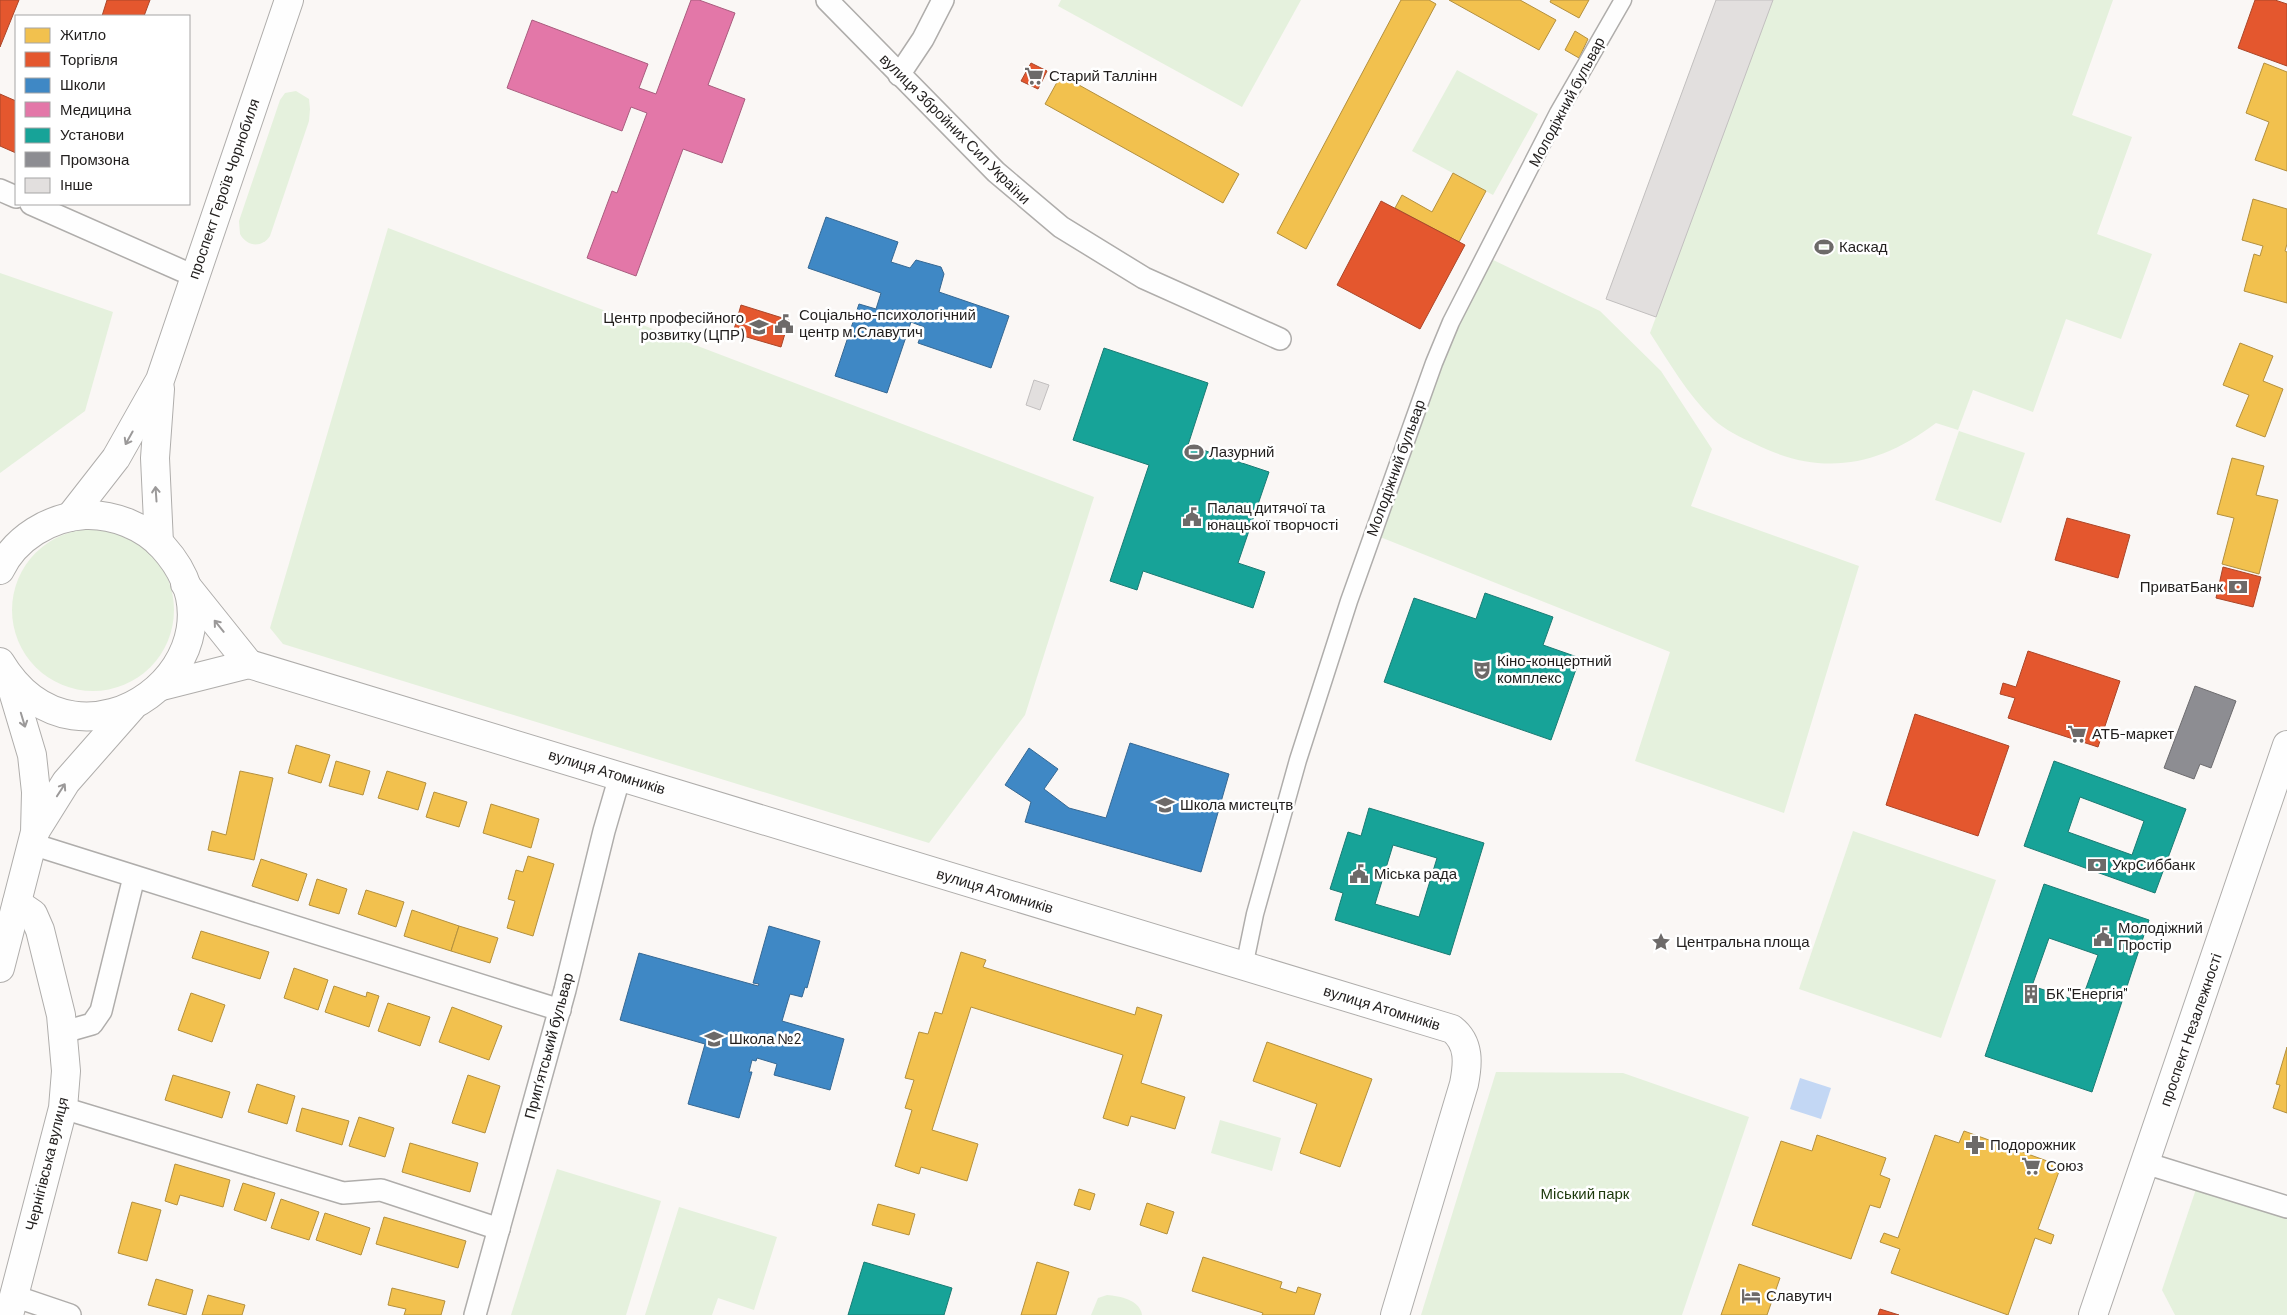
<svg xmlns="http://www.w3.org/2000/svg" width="2287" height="1315" viewBox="0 0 2287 1315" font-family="Barlow,sans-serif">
	<rect width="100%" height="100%" fill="#faf7f5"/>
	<g fill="#e5f1dd">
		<polygon points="1061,0 1301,0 1242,107 1058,6"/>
		<path d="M1716,0H2113L2072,115L2132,137L2097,234L2152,254L2121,339L2066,319L2033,412L1973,390L1958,430L1936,423C1878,467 1821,477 1755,444C1740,437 1725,430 1713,419C1687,394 1669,362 1650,333L1656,317L1606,299Z"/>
		<polygon points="1457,70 1538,114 1493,195 1412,151"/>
		<path d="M296,91L309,99L310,109L309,121L270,236C262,248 247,247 240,234L239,221L280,100L285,93Z"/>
		<polygon points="388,228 1094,497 1025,715 929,843 283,644 270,628"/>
		<polygon points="1487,257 1600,311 1661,371 1712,449 1691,506 1859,566 1784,813 1635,761 1670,652 1380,537 1434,370"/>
		<polygon points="0,273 113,312 85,411 0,473"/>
		<polygon points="1959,431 2025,453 2001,523 1935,500"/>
		<circle cx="93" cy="610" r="81"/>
		<polygon points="1853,831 1996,880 1941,1038 1799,989"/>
		<polygon points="1496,1072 1623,1073 1749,1117 1682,1315 1421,1315"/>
		<polygon points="1220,1120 1281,1138 1272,1171 1211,1153"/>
		<polygon points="557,1169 661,1201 626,1315 511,1315"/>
		<polygon points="2196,1189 2287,1216 2287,1315 2175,1315 2162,1290"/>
		<polygon points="679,1207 777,1237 754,1310 718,1298 712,1315 645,1315"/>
		<path d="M1107,1295C1120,1296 1140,1300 1142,1315H1091L1098,1298Z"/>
	</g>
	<polygon fill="#c3d7f4" points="1800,1078 1831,1088 1821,1119 1790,1109"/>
	<g fill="#f2c14e" stroke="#b3903f">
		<polygon points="1401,0 1429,0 1436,4 1306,249 1277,233"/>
		<polygon points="1449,0 1520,0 1556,20 1539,50"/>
		<polygon points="1551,0 1589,0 1579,18 1550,2"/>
		<polygon points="1575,31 1588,39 1579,58 1565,50"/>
		<polygon points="2264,63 2287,72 2287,171 2255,160 2269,122 2246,113"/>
		<polygon points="1061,75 1239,174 1223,203 1045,104"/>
		<polygon points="1453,173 1486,191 1459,242 1395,208 1402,195 1432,212"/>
		<polygon points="2253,199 2287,209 2287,244 2285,251 2287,252 2287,303 2244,291 2254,254 2260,256 2263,246 2242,240"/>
		<polygon points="2240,343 2273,356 2263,381 2283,389 2265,437 2236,426 2249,395 2223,385"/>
		<polygon points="2232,458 2264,466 2256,495 2278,500 2259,574 2222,564 2234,518 2217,514"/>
		<polygon points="296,745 330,755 321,783 288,773"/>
		<polygon points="336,761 370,771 363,795 329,786"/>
		<polygon points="240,771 273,778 254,860 208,850 212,831 226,835"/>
		<polygon points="387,771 426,783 418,810 378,798"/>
		<polygon points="434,792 467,802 459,827 426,817"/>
		<polygon points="491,804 539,819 531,848 483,833"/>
		<polygon points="528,856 554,864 533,936 507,928 515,901 508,899 516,870 523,872"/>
		<polygon points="261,859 307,874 298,901 252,886"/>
		<polygon points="317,879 347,889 339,914 309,905"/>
		<polygon points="366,890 404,902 396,927 358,914"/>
		<polygon points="412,910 459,926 451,951 404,936"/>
		<polygon points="459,926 498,938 490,963 451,951"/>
		<polygon points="201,931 269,952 260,979 192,958"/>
		<polygon points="961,952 986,960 983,967 1135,1015 1137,1007 1162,1015 1141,1083 1185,1097 1175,1129 1131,1116 1128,1126 1103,1118 1123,1055 971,1007 932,1130 978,1144 967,1181 921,1167 919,1174 895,1166 912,1110 905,1108 914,1080 905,1078 919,1032 928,1034 935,1012 942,1014"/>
		<polygon points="294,968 328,980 318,1010 284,998"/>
		<polygon points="334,986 366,997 367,992 379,996 369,1027 325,1012"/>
		<polygon points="191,993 225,1005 212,1042 178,1030"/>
		<polygon points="388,1003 430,1017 420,1046 378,1031"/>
		<polygon points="452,1007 502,1026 489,1060 439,1042"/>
		<polygon points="1267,1042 1372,1079 1340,1167 1300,1153 1317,1104 1253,1081"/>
		<polygon points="2287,1047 2287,1113 2273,1108 2280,1085 2276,1084"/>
		<polygon points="173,1075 230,1092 222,1118 165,1100"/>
		<polygon points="468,1075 500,1086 485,1133 452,1123"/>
		<polygon points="257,1084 295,1096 287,1124 248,1112"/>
		<polygon points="302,1108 349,1121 342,1145 296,1131"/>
		<polygon points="359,1117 394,1128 385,1157 349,1146"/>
		<polygon points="1964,1131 2061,1166 2038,1229 2054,1235 2051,1244 2035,1238 2008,1315 1891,1273 1900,1249 1880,1242 1884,1233 1898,1238 1935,1135 1959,1143"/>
		<polygon points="1817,1135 1886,1158 1880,1175 1890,1179 1880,1208 1870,1205 1851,1259 1752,1225 1781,1141 1812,1151"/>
		<polygon points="410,1143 478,1163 470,1192 402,1172"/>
		<polygon points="175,1164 230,1180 223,1207 180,1195 177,1205 165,1201"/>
		<polygon points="243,1183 275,1193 266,1221 234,1210"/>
		<polygon points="1079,1189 1095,1194 1090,1210 1074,1205"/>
		<polygon points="281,1199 319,1212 309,1240 271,1228"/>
		<polygon points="132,1202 161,1210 147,1261 118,1253"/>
		<polygon points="1147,1203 1174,1212 1167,1234 1140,1225"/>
		<polygon points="878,1204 915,1214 909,1235 872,1225"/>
		<polygon points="325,1213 370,1228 361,1255 316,1240"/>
		<polygon points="384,1217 466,1241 458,1268 376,1244"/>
		<polygon points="1203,1257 1282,1282 1280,1288 1296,1293 1298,1287 1321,1294 1314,1315 1262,1315 1263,1313 1192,1291"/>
		<polygon points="1037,1262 1069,1272 1056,1315 1021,1315"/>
		<polygon points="1739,1264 1780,1278 1767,1315 1721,1315"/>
		<polygon points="156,1279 193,1290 186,1315 148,1305"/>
		<polygon points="392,1288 445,1301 441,1315 404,1315 406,1309 388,1305"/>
		<polygon points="208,1295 245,1305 242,1315 202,1315"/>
	</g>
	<g fill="#e4572e" stroke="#aa4629">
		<polygon points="0,0 19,0 0,47"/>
		<polygon points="107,0 150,0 144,16 102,16"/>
		<polygon points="2255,0 2275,0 2287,4 2287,66 2238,48"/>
		<polygon points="1031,63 1047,71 1038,89 1021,81"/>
		<polygon points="0,94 16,101 16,153 0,146"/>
		<polygon points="1381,201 1465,245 1420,329 1337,285"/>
		<polygon points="741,305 789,320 781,347 733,333"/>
		<polygon points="2067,518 2130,535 2118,578 2055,560"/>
		<polygon points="2223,567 2261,577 2253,607 2216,598"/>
		<polygon points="2028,651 2120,681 2098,747 2008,718 2015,698 2000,694 2003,683 2016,687"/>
		<polygon points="1915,714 2009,746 1978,836 1886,805"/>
		<polygon points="1880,1309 1899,1315 1878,1315"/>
	</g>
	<g fill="#3f88c5" stroke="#366893">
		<polygon points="826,217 898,242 891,262 910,268 916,260 941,267 944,274 939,292 1009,316 991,368 918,343 924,327 911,322 887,393 835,376 859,304 876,309 881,293 808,268"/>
		<polygon points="1130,743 1229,774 1201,872 1025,822 1031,802 1005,785 1029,748 1058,769 1044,789 1069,808 1106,818"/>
		<polygon points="769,926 820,941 807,988 805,987 802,997 790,994 782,1021 844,1039 830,1090 774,1075 777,1064 757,1058 756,1061 752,1060 749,1072 752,1072 739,1118 688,1104 705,1044 620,1020 639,953 758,986 759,984 753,983"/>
	</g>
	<polygon fill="#e377a8" stroke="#a95c7e" points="691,0 699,0 735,13 708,85 745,99 722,163 683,149 636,276 587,258 612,191 617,193 647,113 631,107 622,131 507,88 532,20 648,64 639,88 656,94"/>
	<g fill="#17a398" stroke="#1a7b73" fill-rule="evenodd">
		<polygon points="1104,348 1208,383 1188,445 1269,472 1238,563 1265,572 1253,608 1143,571 1137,590 1110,581 1149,465 1073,440"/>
		<polygon points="1485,593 1553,617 1543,645 1580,658 1551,740 1384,682 1414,598 1476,619"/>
		<path d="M2054,761L2186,809L2155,893L2024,846ZM2080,797L2144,821L2132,855L2068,832Z"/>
		<path d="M1369,808L1484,843L1450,955L1335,920L1343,893L1330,889L1348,832L1361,836ZM1393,845L1437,858L1419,917L1375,904Z"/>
		<path d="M2044,884L2149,920L2092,1092L1985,1056ZM2049,938L2098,955L2081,1002L2032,986Z"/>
		<polygon points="864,1262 952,1288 944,1315 848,1315"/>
	</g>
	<polygon fill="#8d8d92" stroke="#6d6c6f" points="2195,686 2236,701 2211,768 2200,764 2194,779 2164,768"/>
	<g fill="#e2dfde" stroke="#c2bfbf">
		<polygon points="1716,0 1773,0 1656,317 1606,299"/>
		<polygon points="1034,380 1049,385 1040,410 1026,405"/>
	</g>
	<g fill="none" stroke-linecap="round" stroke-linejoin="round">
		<g stroke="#afadab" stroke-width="19">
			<polyline id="pedestrian" points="1244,967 1255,914 1298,760 1349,601 1434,363 1451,322 1558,113 1623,0"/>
		</g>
		<g stroke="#afadab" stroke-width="24">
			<g id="minor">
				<polyline points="827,0 996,172 1061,227 1144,278 1280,339"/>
				<polyline points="899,75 923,39 943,0"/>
				<polyline points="0,190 16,197"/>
				<polyline points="31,204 194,276"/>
				<polyline points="32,844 560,1010"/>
				<polyline points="64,1032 92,1024 101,1011 134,877"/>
				<polyline points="63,1108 343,1193 381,1190 499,1229"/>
				<polyline points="2145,1163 2287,1207"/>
				<polyline points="14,1296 70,1315"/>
				<polyline points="475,1315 565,990 604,831 620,776"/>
			</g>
		</g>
		<g stroke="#afadab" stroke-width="30">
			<g id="tertiary">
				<polyline points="70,517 116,458 160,380 289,0"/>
				<polyline points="159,543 155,458 160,389"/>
				<polyline points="185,584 249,664"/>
				<path d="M162,686L249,664L1452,1029C1470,1043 1468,1064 1464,1084L1395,1315"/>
				<polyline points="9,1315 63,1108 66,1071 61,1015 40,930 33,914 17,903"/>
				<polyline points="2093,1315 2287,745"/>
			</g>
		</g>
		<g stroke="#afadab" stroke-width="30">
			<g id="primary">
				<path d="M0,570C15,538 50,517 85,515C113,514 144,526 163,547C262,656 80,795 0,662"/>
				<polyline points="36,830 66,782 132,707"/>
				<polyline points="0,968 35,832 36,792 32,755 9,678"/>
			</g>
		</g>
		<use href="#pedestrian" stroke="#fefefe" stroke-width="16"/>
		<use href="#minor" stroke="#fefefe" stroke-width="21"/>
		<use href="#tertiary" stroke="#fefefe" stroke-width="28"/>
		<use href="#primary" stroke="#fefefe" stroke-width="28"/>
	</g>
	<defs><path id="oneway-shaft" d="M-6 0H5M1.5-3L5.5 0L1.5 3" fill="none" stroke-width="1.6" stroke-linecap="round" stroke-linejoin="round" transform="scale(1.25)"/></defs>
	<g stroke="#9b9999">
		<use href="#oneway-shaft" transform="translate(129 438) rotate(119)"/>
		<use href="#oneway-shaft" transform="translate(156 494) rotate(-94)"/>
		<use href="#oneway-shaft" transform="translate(219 626) rotate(-129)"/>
		<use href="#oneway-shaft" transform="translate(23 720) rotate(73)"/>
		<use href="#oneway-shaft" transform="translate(61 790) rotate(-57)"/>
	</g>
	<defs>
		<g id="supermarket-bare" transform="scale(1.5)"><path d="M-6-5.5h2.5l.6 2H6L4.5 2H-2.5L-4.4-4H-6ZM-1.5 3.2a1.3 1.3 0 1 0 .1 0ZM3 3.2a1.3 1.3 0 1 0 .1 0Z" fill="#6d6a69" stroke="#fff" stroke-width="2.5" paint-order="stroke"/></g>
		<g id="stadium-bare" transform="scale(1.5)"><path d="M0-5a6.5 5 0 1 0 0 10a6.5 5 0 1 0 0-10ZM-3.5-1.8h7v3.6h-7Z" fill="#6d6a69" stroke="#fff" stroke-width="2.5" paint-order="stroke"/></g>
		<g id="civic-bare" transform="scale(1.5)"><path d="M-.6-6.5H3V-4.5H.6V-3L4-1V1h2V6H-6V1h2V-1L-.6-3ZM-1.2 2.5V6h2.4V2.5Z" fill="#6d6a69" stroke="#fff" stroke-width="2.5" paint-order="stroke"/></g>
		<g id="school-bare" transform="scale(1.5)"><path d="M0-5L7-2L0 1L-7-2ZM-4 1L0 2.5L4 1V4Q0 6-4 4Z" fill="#6d6a69" stroke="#fff" stroke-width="2.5" paint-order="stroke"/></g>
		<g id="bank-bare" transform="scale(1.5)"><path d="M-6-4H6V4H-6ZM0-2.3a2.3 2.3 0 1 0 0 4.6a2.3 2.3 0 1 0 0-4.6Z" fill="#6d6a69" stroke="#fff" stroke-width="2.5" paint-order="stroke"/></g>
		<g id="theatre-bare" transform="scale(1.5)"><path d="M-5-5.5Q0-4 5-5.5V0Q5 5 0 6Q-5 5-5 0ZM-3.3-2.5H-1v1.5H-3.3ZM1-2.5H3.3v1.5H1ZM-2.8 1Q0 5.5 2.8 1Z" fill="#6d6a69" stroke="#fff" stroke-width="2.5" paint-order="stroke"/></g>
		<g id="university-bare" transform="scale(1.5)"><path d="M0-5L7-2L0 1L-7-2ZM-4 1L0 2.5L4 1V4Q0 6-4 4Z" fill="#6d6a69" stroke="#fff" stroke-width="2.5" paint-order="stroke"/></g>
		<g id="sight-bare" transform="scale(1.5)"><path d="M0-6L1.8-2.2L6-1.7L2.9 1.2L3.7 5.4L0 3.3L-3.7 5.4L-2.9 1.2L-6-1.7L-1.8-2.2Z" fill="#6d6a69" stroke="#fff" stroke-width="2.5" paint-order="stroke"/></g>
		<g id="building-bare" transform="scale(1.5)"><path d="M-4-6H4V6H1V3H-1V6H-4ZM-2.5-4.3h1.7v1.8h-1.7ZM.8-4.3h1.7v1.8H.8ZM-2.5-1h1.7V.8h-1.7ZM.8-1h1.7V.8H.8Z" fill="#6d6a69" stroke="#fff" stroke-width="2.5" paint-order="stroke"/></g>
		<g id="pharmacy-bare" transform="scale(1.5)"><path d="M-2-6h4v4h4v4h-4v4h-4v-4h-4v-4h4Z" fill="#6d6a69" stroke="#fff" stroke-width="2.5" paint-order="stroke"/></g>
		<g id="hotel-bare" transform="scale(1.5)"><path d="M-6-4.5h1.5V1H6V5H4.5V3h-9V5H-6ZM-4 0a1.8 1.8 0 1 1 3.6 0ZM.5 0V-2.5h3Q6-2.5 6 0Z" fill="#6d6a69" stroke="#fff" stroke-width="2.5" paint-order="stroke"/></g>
	</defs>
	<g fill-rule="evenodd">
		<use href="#supermarket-bare" x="1034" y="76"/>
		<use href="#stadium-bare" x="1824" y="247"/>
		<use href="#civic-bare" x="784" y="324"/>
		<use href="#school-bare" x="759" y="327"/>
		<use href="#stadium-bare" x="1194" y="452"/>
		<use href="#civic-bare" x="1192" y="517"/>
		<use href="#bank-bare" x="2238" y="587"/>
		<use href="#theatre-bare" x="1482" y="670"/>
		<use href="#supermarket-bare" x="2077" y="734"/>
		<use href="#university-bare" x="1165" y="805"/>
		<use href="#bank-bare" x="2097" y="865"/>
		<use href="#civic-bare" x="1359" y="874"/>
		<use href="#civic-bare" x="2103" y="937"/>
		<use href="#sight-bare" x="1661" y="942"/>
		<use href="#building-bare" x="2031" y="994"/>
		<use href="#school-bare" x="714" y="1039"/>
		<use href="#pharmacy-bare" x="1975" y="1145"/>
		<use href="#supermarket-bare" x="2031" y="1166"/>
		<use href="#hotel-bare" x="1751" y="1296"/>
	</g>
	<g text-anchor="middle" stroke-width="5" stroke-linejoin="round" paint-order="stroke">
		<g font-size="15" fill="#211e1d" stroke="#fff" text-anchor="start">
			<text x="1049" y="81">Старий Таллінн</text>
			<text x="1839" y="252">Каскад</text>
			<text x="799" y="320">Соціально-психологічний<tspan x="799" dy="17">центр м.Славутич</tspan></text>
			<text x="744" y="323" text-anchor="end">Центр професійного<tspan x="744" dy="17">розвитку (ЦПР)</tspan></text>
			<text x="1209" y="457">Лазурний</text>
			<text x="1207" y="513">Палац дитячої та<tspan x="1207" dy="17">юнацької творчості</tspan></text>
			<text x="2223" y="592" text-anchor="end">ПриватБанк</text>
			<text x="1497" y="666">Кіно-концертний<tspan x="1497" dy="17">комплекс</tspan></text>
			<text x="2092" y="739">АТБ-маркет</text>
			<text x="1180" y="810">Школа мистецтв</text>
			<text x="2112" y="870">УкрСиббанк</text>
			<text x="1374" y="879">Міська рада</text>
			<text x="2118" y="933">Молодіжний<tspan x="2118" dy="17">Простір</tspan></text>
			<text x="1676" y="947">Центральна площа</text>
			<text x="2046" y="999">БК "Енергія"</text>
			<text x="729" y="1044">Школа №2</text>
			<text x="1990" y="1150">Подорожник</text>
			<text x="2046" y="1171">Союз</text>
			<text x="1766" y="1301">Славутич</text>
		</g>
		<g font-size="15" fill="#211e1d" stroke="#fff">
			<text transform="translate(1567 102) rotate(-62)" y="5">Молодіжний бульвар</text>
			<text transform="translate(955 129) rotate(45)" y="5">вулиця Збройних Сил України</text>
			<text transform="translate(224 189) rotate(-71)" y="5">проспект Героїв Чорнобиля</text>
			<text transform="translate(1396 468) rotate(-70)" y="5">Молодіжний бульвар</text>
			<text transform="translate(607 772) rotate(17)" y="5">вулиця Атомників</text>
			<text transform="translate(995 891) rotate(17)" y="5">вулиця Атомників</text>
			<text transform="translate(1382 1008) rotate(17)" y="5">вулиця Атомників</text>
			<text transform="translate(2191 1030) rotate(-71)" y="5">проспект Незалежності</text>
			<text transform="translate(549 1046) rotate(-75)" y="5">Припʼятський бульвар</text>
			<text transform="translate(47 1164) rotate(-76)" y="5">Чернігівська вулиця</text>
		</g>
		<g font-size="15" fill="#1b380a" stroke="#fff">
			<text x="1585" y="1199">Міський парк</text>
		</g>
	</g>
	<rect x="15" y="15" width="175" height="190" fill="#ffffff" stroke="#a6a5a5"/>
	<rect x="25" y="28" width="25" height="15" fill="#f2c14e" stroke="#a6a5a5"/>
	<text x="60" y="40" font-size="15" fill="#211e1d">Житло</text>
	<rect x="25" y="52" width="25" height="15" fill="#e4572e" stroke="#a6a5a5"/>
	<text x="60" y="65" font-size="15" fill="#211e1d">Торгівля</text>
	<rect x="25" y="78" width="25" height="15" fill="#3f88c5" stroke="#a6a5a5"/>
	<text x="60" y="90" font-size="15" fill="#211e1d">Школи</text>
	<rect x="25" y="102" width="25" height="15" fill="#e377a8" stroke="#a6a5a5"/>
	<text x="60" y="115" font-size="15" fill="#211e1d">Медицина</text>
	<rect x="25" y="128" width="25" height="15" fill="#17a398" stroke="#a6a5a5"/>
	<text x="60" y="140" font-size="15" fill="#211e1d">Установи</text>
	<rect x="25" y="152" width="25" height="15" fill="#8d8d92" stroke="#a6a5a5"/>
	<text x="60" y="165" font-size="15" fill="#211e1d">Промзона</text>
	<rect x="25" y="178" width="25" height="15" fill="#e2dfde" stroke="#a6a5a5"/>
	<text x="60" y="190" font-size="15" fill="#211e1d">Інше</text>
</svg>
